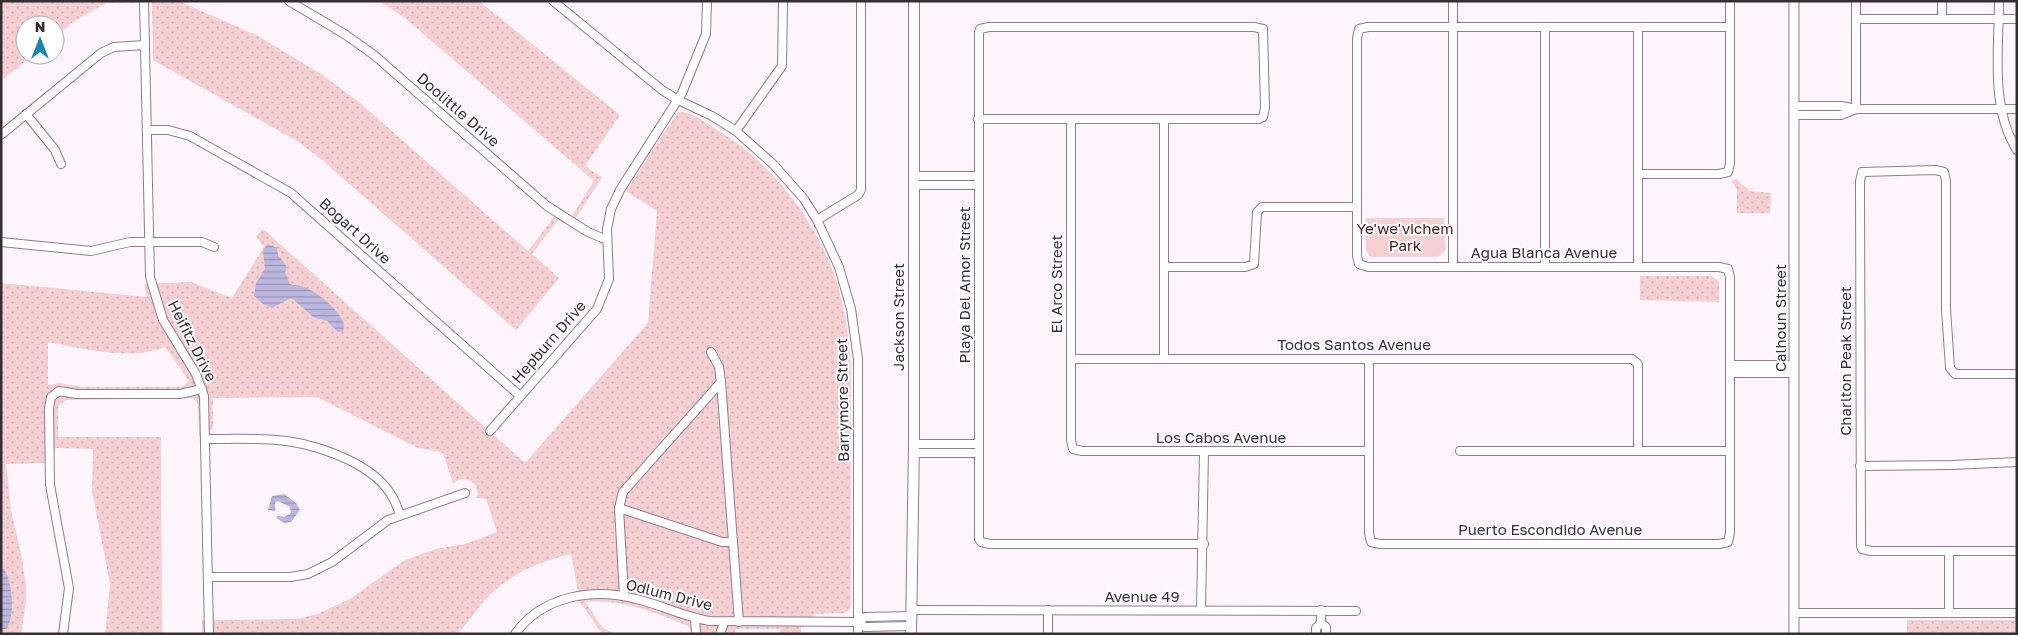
<svg xmlns="http://www.w3.org/2000/svg" width="2018" height="635" viewBox="0 0 2018 635" font-family="'Golos Text',sans-serif">
	<defs>
		<pattern id="grass-dots" width="8" height="8" patternUnits="userSpaceOnUse" patternTransform="scale(1.25)"><rect width="8" height="8" fill="#f5d0d3"/><path d="M2 2h.1M6 6h.1" fill="none" stroke="#d3b3b6" stroke-width="1.8" stroke-linecap="round"/></pattern>
		<pattern id="water-rules" width="6" height="5" patternUnits="userSpaceOnUse" patternTransform="scale(1.25)"><rect width="6" height="5" fill="#bbb7df"/><path d="M0 2.5h6" fill="none" stroke="#9995b6"/></pattern>
	</defs>
	<rect width="100%" height="100%" fill="#fef5fc"/>
	<g fill="url(#grass-dots)" fill-rule="evenodd">
		<polygon points="1,1 179,1 258,36 321,74 359,102 528,251 561,208 572,216 594,181 405,18 379,1 479,1 620,115 585,166 602,177 570,227 558,220 532,254 559,278 516,330 321,159 297,141 153,60 152,3 106,3 73,22 55,37 55,25 25,25 25,55 33,55 1,81"/>
		<path d="M678,112C693,112 706,123 719,131C772,163 817,222 836,280C845,308 849,337 851,366V608L845,613L815,614L801,629V634H780V629H736L734,634H692L688,626C654,612 622,599 585,602L603,628L615,634H602L580,602L571,554C538,562 507,575 484,601C474,612 468,625 456,634H202V620L297,619L317,614L350,599L405,560L436,549L465,544L497,532L486,499L477,498C479,486 473,479 461,479L453,483L443,453L416,447L317,397L213,398V429L199,436L198,404L193,398L66,400L58,406V437H161L162,634H105L110,584L92,491L93,449L56,448L44,463L6,464L11,511L22,558L26,587V601L21,634H1V283L147,297L144,284L191,282L232,298L264,247L256,236L263,229L525,463L648,323L657,211L626,191ZM48,342C85,349 129,361 165,347L189,381L183,386L176,387H81L59,383L48,385Z"/>
		<polygon points="1736,179 1750,191 1771,193 1770,213 1737,213 1737,190 1732,181"/>
		<polygon points="1640,276 1712,276 1719,282 1719,302 1640,300"/>
		<rect x="1907" y="620" width="110" height="14"/>
	</g>
	<polygon fill="#f5d0d3" points="1366,218 1444,218 1445,251 1438,257 1371,257 1366,251"/>
	<g fill="url(#water-rules)">
		<path d="M268,244L277,248L278,255L287,267L285,273L290,284C294,286 296,284 301,286C314,289 350,316 343,331L338,332L327,321L313,317L293,299H289L272,308L263,304L254,296L256,283L265,269L263,250Z"/>
		<polygon points="284,494 296,503 300,510 291,522 285,523 276,518 278,516 284,517 291,513 290,507 278,501 275,503 275,511 268,510 272,496"/>
		<path d="M1,569H4C12,581 16,617 6,629H1Z"/>
	</g>
	<g fill="none" stroke-linecap="round" stroke-linejoin="round">
		<g stroke="#8f7c8c" stroke-width="10">
			<g id="minor">
				<polyline points="144,1 150,277 163,320 196,374 204,396 209,634"/>
				<polyline points="289,1 346,35 374,55 547,206 588,232 607,240"/>
				<polyline points="553,1 662,90 678,100 712,116 736,131 774,165 804,199 817,220 839,267 851,309 858,359 858,634"/>
				<polyline points="1453,1 1453,267"/>
				<polyline points="1856,1 1856,109"/>
				<path d="M1999,1C1999,49 1990,108 2017,150"/>
				<polyline points="1856,19 2017,19"/>
				<polyline points="1942,19 1942,1"/>
				<polyline points="1545,27 1545,267"/>
				<polyline points="1638,27 1638,267"/>
				<polyline points="1794,106 1841,106 1856,109 2017,109"/>
				<polyline points="26,114 55,150 61,164"/>
				<polyline points="1794,115 1841,115 1856,109"/>
				<polyline points="978,119 1259,119 1263,117 1265,108 1263,29 1254,27 989,27 980,29 979,32 979,539 981,542 990,544 1204,544"/>
				<polyline points="1071,119 1071,440 1073,449 1082,451 1369,451"/>
				<polyline points="1164,119 1164,359"/>
				<polyline points="147,130 168,130 190,136 291,193 520,396"/>
				<polyline points="736,131 782,66 783,1"/>
				<polyline points="1,135 101,53 114,47 145,45"/>
				<polyline points="1638,174 1719,174 1728,172 1730,163 1730,1"/>
				<polyline points="914,176 979,176"/>
				<polyline points="914,185 979,185"/>
				<polyline points="817,220 858,195 861,190 861,1"/>
				<polyline points="1,242 91,251 130,242 202,242 214,247"/>
				<polyline points="1164,267 1245,267 1254,264 1257,212 1262,207 1357,207"/>
				<polyline points="711,352 719,367 721,382 739,622"/>
				<polyline points="1071,359 1632,359 1638,364 1638,451"/>
				<polyline points="1369,359 1369,533 1371,542 1380,544 1719,544 1728,542 1730,533 1730,277 1728,269 1719,267 1368,267 1359,264 1357,256 1357,38 1359,29 1368,27 1730,27"/>
				<polyline points="1730,365 1794,365"/>
				<polyline points="1730,373 1794,373"/>
				<polyline points="2017,374 1955,374 1950,368 1946,309 1946,181 1944,172 1935,170 1862,172 1860,181 1861,546 1862,549 1871,551 2017,551"/>
				<polyline points="490,431 597,309 609,279 607,229 611,209 620,190 682,93 706,34 707,1"/>
				<path d="M206,439C264,439 297,435 351,461C376,474 392,488 400,515"/>
				<polyline points="914,444 979,444"/>
				<polyline points="1460,451 1730,451"/>
				<polyline points="913,453 979,453"/>
				<polyline points="1860,466 1952,465 2017,462"/>
				<polyline points="619,508 722,542 733,542"/>
				<polyline points="1949,551 1949,613"/>
				<polyline points="208,577 290,577 308,574 332,562 388,520 465,493"/>
				<polyline points="624,596 619,508 623,492 721,382"/>
				<polyline points="911,610 1356,611"/>
				<polyline points="1201,610 1204,451"/>
				<polyline points="1794,613 2017,613"/>
				<polyline points="695,618 696,634"/>
				<polyline points="858,622 865,627 911,626"/>
				<polyline points="1321,623 1326,627 1326,634"/>
				<polyline points="63,634 69,588 50,485 49,408 51,397 59,391 77,394 180,394 202,389"/>
				<path d="M515,634C542,596 593,587 636,599C662,605 684,617 710,621L858,622L865,617L911,616"/>
				<polyline points="720,634 724,622"/>
				<polyline points="1048,634 1048,610"/>
				<polyline points="1316,634 1316,628 1321,623 1321,610"/>
			</g>
		</g>
		<g stroke="#8f7c8c" stroke-width="11">
			<polyline id="tertiary" points="1794,634 1794,1"/>
		</g>
		<g stroke="#8f7c8c" stroke-width="12">
			<polyline id="secondary" points="911,634 914,444 914,1"/>
		</g>
		<use href="#minor" stroke="#fff" stroke-width="8"/>
		<use href="#tertiary" stroke="#fff" stroke-width="9"/>
		<use href="#secondary" stroke="#fff" stroke-width="10"/>
	</g>
	<g text-anchor="middle" stroke-width="4" stroke-linejoin="round" paint-order="stroke">
		<g font-size="15" fill="#362e35" stroke="#fff">
			<text transform="translate(458 110) rotate(41)" y="5">Doolittle Drive</text>
			<text transform="translate(355 231) rotate(42)" y="5">Bogart Drive</text>
			<text x="1544" y="258">Agua Blanca Avenue</text>
			<text transform="translate(1057 284) rotate(-90)" y="5">El Arco Street</text>
			<text transform="translate(965 285) rotate(-90)" y="5">Playa Del Amor Street</text>
			<text transform="translate(899 317) rotate(-90)" y="5">Jackson Street</text>
			<text transform="translate(1781 318) rotate(-90)" y="5">Calhoun Street</text>
			<text transform="translate(192 341) rotate(63)" y="5">Heifitz Drive</text>
			<text transform="translate(549 342) rotate(-49)" y="5">Hepburn Drive</text>
			<text x="1354" y="350">Todos Santos Avenue</text>
			<text transform="translate(1846 361) rotate(-90)" y="5">Charlton Peak Street</text>
			<text transform="translate(843 400) rotate(-91)" y="5">Barrymore Street</text>
			<text x="1221" y="443">Los Cabos Avenue</text>
			<text x="1550" y="535">Puerto Escondido Avenue</text>
			<text transform="translate(669 595) rotate(14)" y="5">Odlum Drive</text>
			<text x="1142" y="602">Avenue 49</text>
		</g>
		<g font-size="15" fill="#4b111d" stroke="#fff">
			<text x="1405" y="234">Ye'we'vichem<tspan x="1405" dy="17">Park</tspan></text>
		</g>
	</g>
	<rect width="2018" height="635" fill="none" stroke="#362e35" stroke-width="5"/>
	<g transform="translate(40 40)"><circle r="24" fill="#ffffff" stroke="#afabae"/>
	<path d="M0-4L9 19L0 12L-9 19Z" fill="#1587ad"/>
	<text y="-8" font-size="14" font-weight="bold" text-anchor="middle" fill="#362e35">N</text>
	</g>
</svg>
